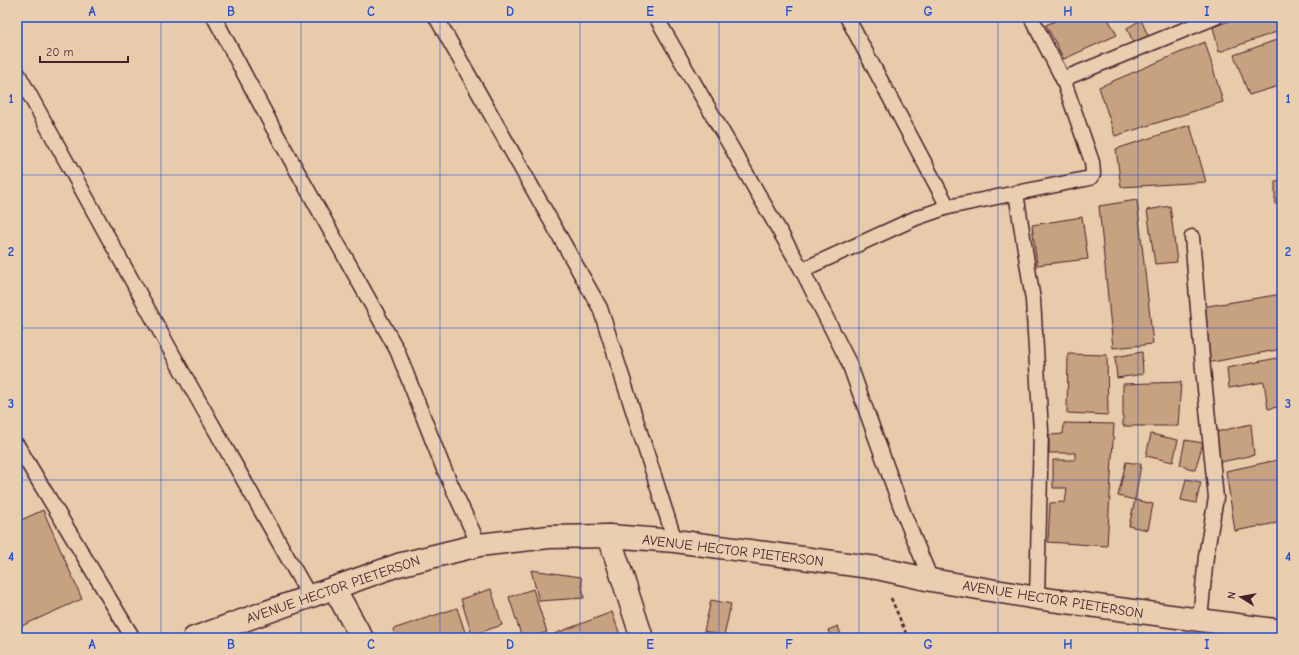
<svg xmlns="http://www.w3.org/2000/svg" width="1299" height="655" viewBox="0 0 1299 655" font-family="'Comic Neue',sans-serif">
	<rect width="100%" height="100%" fill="#e8cbaa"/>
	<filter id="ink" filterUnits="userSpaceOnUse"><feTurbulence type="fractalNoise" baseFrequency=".025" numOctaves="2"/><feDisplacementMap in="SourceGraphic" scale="8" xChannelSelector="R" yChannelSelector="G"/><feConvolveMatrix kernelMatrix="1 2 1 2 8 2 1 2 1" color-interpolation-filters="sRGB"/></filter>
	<g filter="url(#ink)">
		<g fill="#c7a281" stroke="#4a1f2b">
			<polygon points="1064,17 1107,17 1117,35 1064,59 1046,25"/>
			<polygon points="1240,17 1279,17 1282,30 1219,52 1213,27"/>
			<polygon points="1141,20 1151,42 1136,49 1127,28"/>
			<polygon points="1282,38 1282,85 1249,95 1234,55"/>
			<polygon points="1205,42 1223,102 1115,136 1099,87"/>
			<polygon points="1190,125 1206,182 1121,187 1116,149"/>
			<polygon points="1282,181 1282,204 1275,204 1275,182"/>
			<polygon points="1137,200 1153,344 1113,348 1099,206"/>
			<polygon points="1170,206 1177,262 1155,264 1147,210"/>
			<polygon points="1082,217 1088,259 1037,265 1032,225"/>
			<polygon points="1282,294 1282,349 1207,363 1202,307"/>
			<polygon points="1142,352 1143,374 1117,378 1115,357"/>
			<polygon points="1068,354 1107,355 1108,415 1067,413"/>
			<polygon points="1282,357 1282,406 1268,409 1264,382 1229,388 1227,368"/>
			<polygon points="1181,382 1178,426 1123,426 1123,384"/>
			<polygon points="1064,423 1114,424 1107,546 1048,542 1050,503 1065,502 1067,488 1053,488 1053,460 1075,460 1075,453 1049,453 1049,435 1063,434"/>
			<polygon points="1251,424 1254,455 1216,463 1212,433"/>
			<polygon points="1151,434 1178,440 1173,462 1146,456"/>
			<polygon points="1185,440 1203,443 1195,470 1180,465"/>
			<polygon points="1282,459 1282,522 1235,531 1226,471"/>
			<polygon points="1126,462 1141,464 1135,500 1118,496"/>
			<polygon points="1186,479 1201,482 1196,503 1181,500"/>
			<polygon points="1135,500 1153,504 1148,530 1129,526"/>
			<polygon points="43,510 82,599 17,628 17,522"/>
			<polygon points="531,570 581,577 584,598 539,601"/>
			<polygon points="491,589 502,625 472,635 461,599"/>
			<polygon points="533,589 547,632 528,638 522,638 509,597"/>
			<polygon points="711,600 731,604 724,636 704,631"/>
			<polygon points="457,608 467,638 396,638 393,629"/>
			<polygon points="612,612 621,638 555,638 554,634"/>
			<polygon points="838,626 842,638 824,638 830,636 828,630"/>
		</g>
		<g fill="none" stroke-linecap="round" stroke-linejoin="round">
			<g stroke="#4a1f2b" stroke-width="17">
				<g id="lane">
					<polyline points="214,17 272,126 397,350 443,467 479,545"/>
					<polyline points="436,17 600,308 675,541"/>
					<polyline points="656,17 802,270 849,363 901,507 931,580"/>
					<polyline points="847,17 948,207"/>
					<polyline points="1031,17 1063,79 1216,17"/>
					<polyline points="17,72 183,373 310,597"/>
					<polyline points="1016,193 1033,300 1041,431 1037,598"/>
					<polyline points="1192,237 1203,369 1216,498 1206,556 1200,620"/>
					<polyline points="802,270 916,218 948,207 1090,178 1093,174 1092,162 1063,79"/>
					<polyline points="17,445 133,638"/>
				</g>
			</g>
			<g stroke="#4a1f2b" stroke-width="25">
				<g id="street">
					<polyline points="609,536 642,638"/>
					<polyline points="334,588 362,638"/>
				</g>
			</g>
			<g stroke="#4a1f2b" stroke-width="25">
				<polyline id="secondary" points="194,638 398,565 479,545 549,537 609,536 675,541 877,568 931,580 1037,598 1282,631"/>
			</g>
			<polyline stroke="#4a1f2b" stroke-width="2.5" stroke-dasharray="4 3" stroke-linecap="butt" points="891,598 908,638"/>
			<use href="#lane" stroke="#e9ceb0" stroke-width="14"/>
			<use href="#street" stroke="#e9ceb0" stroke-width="22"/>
			<use href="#secondary" stroke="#e9ceb0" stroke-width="22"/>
		</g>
	</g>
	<path fill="none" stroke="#1d4ed8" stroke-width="1" stroke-opacity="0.55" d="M161,17V638M301,17V638M440,17V638M580,17V638M719,17V638M859,17V638M998,17V638M1138,17V638M17,175H1282M17,328H1282M17,480H1282"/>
	<g text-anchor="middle" stroke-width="4" stroke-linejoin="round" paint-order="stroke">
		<g font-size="14" fill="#4a1f2b" stroke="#e9ceb0">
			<text transform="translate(733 550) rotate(7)" y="5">AVENUE HECTOR PIETERSON</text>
			<text transform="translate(333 589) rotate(-19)" y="5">AVENUE HECTOR PIETERSON</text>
			<text transform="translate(1053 599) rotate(9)" y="5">AVENUE HECTOR PIETERSON</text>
		</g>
	</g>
	<rect width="1299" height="655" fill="none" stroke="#e9ceb0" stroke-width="44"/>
	<g transform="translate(1241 597) rotate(281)" stroke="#e9ceb0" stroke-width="3" paint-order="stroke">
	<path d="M0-3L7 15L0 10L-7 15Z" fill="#4a1f2b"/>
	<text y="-6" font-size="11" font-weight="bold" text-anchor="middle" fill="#4a1f2b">N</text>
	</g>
	<path d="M40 56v6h88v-6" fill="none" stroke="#4a1f2b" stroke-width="2"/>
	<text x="46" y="56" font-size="12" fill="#4a1f2b" stroke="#e9ceb0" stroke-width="3" paint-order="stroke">20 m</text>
	<rect x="22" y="22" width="1255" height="611" fill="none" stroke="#1d4ed8" stroke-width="1.5"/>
	<g font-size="13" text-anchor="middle" font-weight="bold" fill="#1d4ed8">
		<text x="92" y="16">A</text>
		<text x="231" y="16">B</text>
		<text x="371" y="16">C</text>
		<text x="510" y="16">D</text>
		<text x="650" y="16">E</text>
		<text x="789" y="16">F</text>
		<text x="928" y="16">G</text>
		<text x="1068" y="16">H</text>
		<text x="1207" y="16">I</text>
		<text x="11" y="103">1</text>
		<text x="1288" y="103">1</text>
		<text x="11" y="256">2</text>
		<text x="1288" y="256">2</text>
		<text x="11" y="408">3</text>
		<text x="1288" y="408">3</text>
		<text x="11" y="561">4</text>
		<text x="1288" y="561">4</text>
		<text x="92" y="649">A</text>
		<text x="231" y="649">B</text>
		<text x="371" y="649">C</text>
		<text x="510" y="649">D</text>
		<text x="650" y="649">E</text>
		<text x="789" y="649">F</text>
		<text x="928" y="649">G</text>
		<text x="1068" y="649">H</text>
		<text x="1207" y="649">I</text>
	</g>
</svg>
